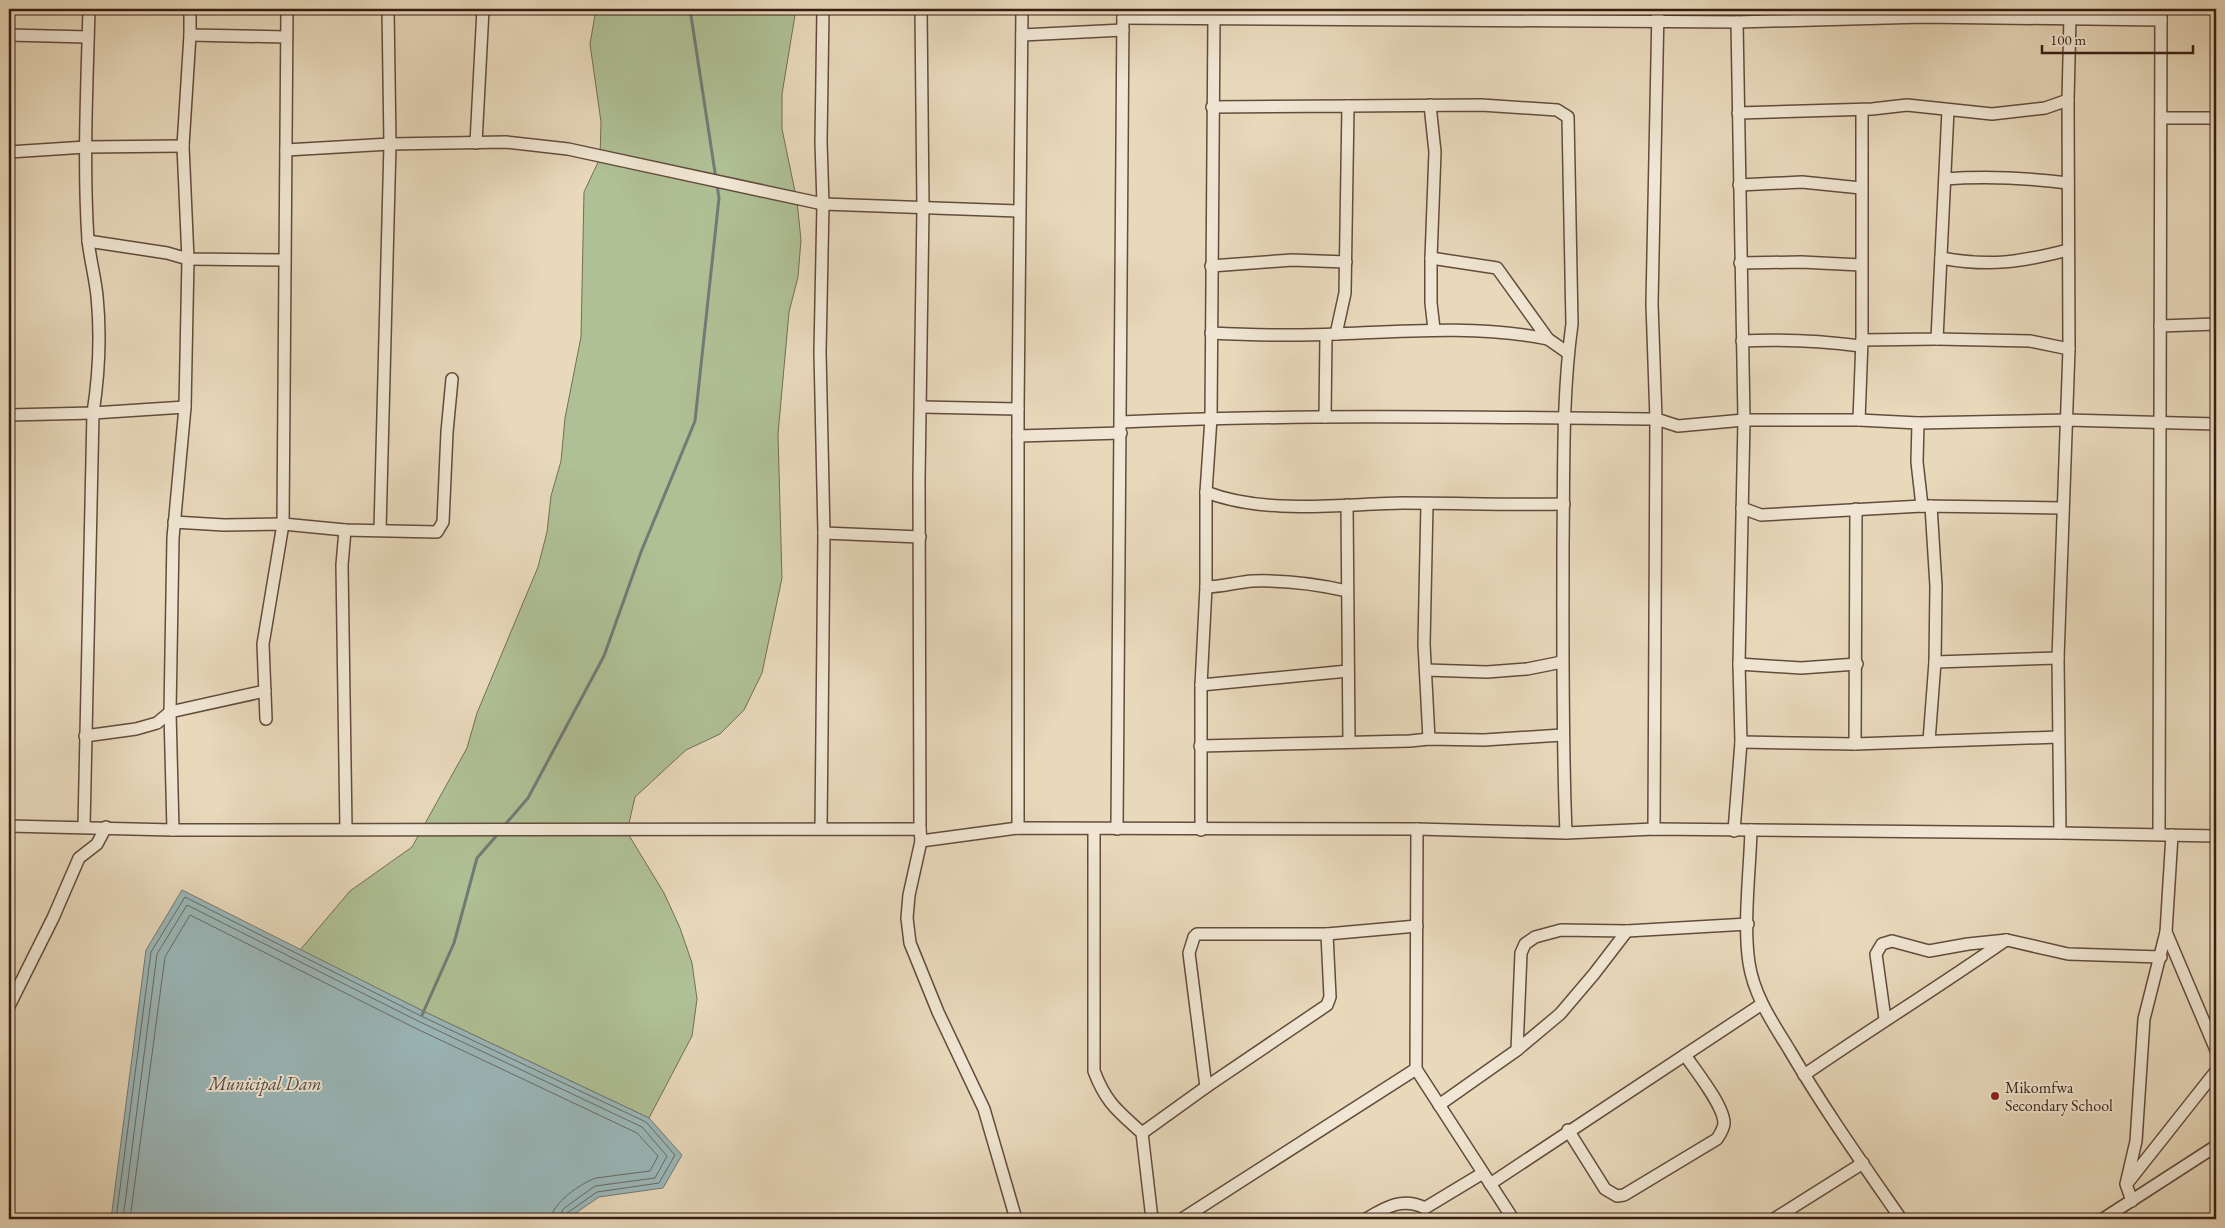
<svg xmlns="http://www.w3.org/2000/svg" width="2225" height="1228" viewBox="0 0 2225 1228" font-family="'EB Garamond',serif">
	<rect width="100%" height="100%" fill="#e8d9bb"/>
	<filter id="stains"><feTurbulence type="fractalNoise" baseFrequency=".004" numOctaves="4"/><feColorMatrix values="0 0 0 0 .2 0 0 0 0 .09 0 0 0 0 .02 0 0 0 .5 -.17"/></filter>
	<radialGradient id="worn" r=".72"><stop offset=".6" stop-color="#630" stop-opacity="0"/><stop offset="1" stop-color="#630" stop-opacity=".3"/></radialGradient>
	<polygon fill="#afc095" stroke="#736e54" points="596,9 796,9 782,94 782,129 797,201 801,240 798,277 789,312 778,434 782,578 762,673 744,710 720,734 686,750 635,797 627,832 664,893 680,928 692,963 697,999 692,1036 649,1118 423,1011 300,950 350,891 412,847 467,748 477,713 538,567 547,532 551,496 561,461 565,418 581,337 584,192 600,158 601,122 590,44"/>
	<polygon fill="#9bb8ba" stroke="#737a77" points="182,890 423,1011 649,1118 682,1155 663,1188 599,1197 567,1219 111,1219 146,950"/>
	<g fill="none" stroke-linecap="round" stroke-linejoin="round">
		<g stroke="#696a66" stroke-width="1">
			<polyline points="116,1219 151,952 185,897 421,1016 646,1122 675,1155 659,1183 597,1192 567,1213 565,1219"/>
			<polyline points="123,1219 157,954 187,905 418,1021 642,1127 667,1156 655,1178 595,1186 563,1209 559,1219"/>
			<path d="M130,1219L165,957L190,915L415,1028L637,1133L658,1156L650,1171L596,1178C581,1183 552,1203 551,1219"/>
		</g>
		<g stroke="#737a77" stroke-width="3">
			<polyline points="690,9 716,179"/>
			<polyline points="503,827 528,798 604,656 641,552 695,421 719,198 717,185"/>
			<polyline points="422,1015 454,943 477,858 498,834"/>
		</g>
		<g stroke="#634c3c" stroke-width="14">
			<g id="minor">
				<polyline points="1123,18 1737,22 1923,17 2161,20"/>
				<polyline points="9,35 88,37"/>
				<polyline points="190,35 286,37"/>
				<polyline points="1022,35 1123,30"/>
				<polyline points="1430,105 1435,152 1431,258 1431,303 1434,329"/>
				<path d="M1348,106L1481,105L1557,110L1568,117L1572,324C1562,396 1564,471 1563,544C1563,640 1562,737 1566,833"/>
				<polyline points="1212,107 1348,106 1345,293 1336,334"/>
				<polyline points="1738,113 1872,109 1907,105 1992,114 2045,108 2068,100"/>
				<polyline points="2161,118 2216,118"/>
				<polyline points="476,143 483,9"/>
				<polyline points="286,150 390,144 506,142 568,149 823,204 1019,211"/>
				<polyline points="9,152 86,147 183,146"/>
				<path d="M1945,179C1986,176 2027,178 2068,183"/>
				<polyline points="1739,185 1802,182 1861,188"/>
				<polyline points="88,241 167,253 188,259 284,260"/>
				<polyline points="1431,258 1497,268 1548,339 1568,353"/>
				<path d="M1941,258C1990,267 2021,262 2068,250"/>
				<polyline points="1740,263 1801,262 1861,265"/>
				<polyline points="1211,266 1292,260 1346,262"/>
				<polyline points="2160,326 2216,324"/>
				<path d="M1211,333C1253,335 1294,336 1336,334C1407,331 1478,325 1548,339"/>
				<polyline points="1937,339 2030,341 2069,349"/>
				<polyline points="1862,340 1937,339 1948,110"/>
				<path d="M1742,341C1782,339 1821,341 1861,346"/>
				<polyline points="922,407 1018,409"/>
				<polyline points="9,415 93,413 185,407"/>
				<polyline points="1325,417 1326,335"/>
				<polyline points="1859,420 1862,340 1862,110"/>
				<path d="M1121,422C1299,414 1478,417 1656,419L1678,426L1744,420H1859L1918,423L2067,420L2216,424"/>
				<polyline points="1918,423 1917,462 1922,506"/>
				<polyline points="1018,436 1121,433"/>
				<path d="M1206,492C1265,515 1341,504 1403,503C1457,503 1510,505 1564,504"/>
				<polyline points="1427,504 1424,644 1429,739"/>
				<polyline points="1347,505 1349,741"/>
				<polyline points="1742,508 1761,515 1922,506 2062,508"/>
				<polyline points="174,522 224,525 283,524 345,530 437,532 443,522 447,432 452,379"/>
				<polyline points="345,530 342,565 346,829"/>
				<polyline points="380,530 390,144 388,9"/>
				<polyline points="824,533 920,537"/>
				<path d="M1206,587C1222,587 1237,582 1253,581C1284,580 1317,584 1347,591"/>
				<polyline points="1935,662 2058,658"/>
				<polyline points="1739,664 1801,668 1857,664"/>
				<polyline points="1426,670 1487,672 1527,669 1562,662"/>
				<polyline points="1201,685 1348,671"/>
				<polyline points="266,719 263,644 283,524 287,9"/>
				<polyline points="85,736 136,729 157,723 170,712 265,691"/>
				<polyline points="1929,741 1935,662 1936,586 1931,506"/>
				<polyline points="1741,742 1855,744 2058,737"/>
				<polyline points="1855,744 1856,509"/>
				<polyline points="1200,746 1410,741 1429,739 1484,740 1562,735"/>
				<polyline points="9,826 173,830 920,829 921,841 1018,828 1417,829 1566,833 1654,829 2060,833 2216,836"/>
				<path d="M84,826L93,413C99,374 101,336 97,296C95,277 90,259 88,240C83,163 87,86 89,9"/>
				<polyline points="1018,828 1018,409 1022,9"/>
				<polyline points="821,829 824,533 820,352 823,204 821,142 823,9"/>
				<polyline points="920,829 919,479 923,208 921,9"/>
				<path d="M1094,829V1071C1106,1103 1118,1111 1142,1133L1152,1219"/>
				<polyline points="1117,829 1123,9"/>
				<polyline points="1417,829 1416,1069 1513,1219"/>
				<polyline points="1654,829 1656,419 1652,304 1658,9"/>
				<polyline points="173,830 170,712 173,538 185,407 188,259 183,146 190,35 190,9"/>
				<polyline points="1201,830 1201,685 1206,587 1206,492 1211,418 1214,18"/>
				<path d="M1751,830C1750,870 1743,924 1749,963C1754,996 1773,1023 1790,1051C1824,1109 1863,1164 1901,1219"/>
				<polyline points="1734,831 1741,742 1739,664 1744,420 1737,22"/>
				<polyline points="2060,833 2058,658 2069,349 2068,100 2070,17"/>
				<polyline points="2159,834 2161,9"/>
				<polyline points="2172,835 2166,932 2216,1050"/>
				<polyline points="921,841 909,895 907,918 910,943 938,1012 984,1109 1016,1219"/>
				<polyline points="9,1006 53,918 79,858 97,844 106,827"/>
				<polyline points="1885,1019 1876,954 1882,944 1892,941 1929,951 1968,944 2007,940 2068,954 2161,957"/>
				<polyline points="1517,1050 1560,1014 1594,974 1627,931"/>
				<path d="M1804,1075C1871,1029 1940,986 2006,940"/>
				<polyline points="1206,1087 1327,1005 1330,997 1327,934"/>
				<polyline points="1439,1105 1517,1050 1521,953 1525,944 1535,937 1561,930 1627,931 1748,924"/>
				<path d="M1568,1130L1605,1189L1617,1196L1624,1195L1717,1139C1720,1134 1723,1130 1724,1124C1725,1107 1695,1070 1685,1055"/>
				<polyline points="1142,1133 1206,1087 1189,953 1194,937 1197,934 1327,934 1417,926"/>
				<polyline points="2129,1181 2216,1071"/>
				<polyline points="1490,1184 1762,1004"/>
				<polyline points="2132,1201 2126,1184 2136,1141 2144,1019 2166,932"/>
				<polyline points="1182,1219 1416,1069"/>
				<path d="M1366,1219C1386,1207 1402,1197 1425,1208L1483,1173"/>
				<polyline points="1774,1219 1863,1163"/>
				<polyline points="2103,1219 2216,1146"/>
			</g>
		</g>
		<use href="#minor" stroke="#f0e6d3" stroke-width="11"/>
	</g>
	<circle fill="#8f2418" stroke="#f0e6d3" stroke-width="2" cx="1995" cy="1096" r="5"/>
	<g text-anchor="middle" stroke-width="4" stroke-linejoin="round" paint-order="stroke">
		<g font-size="16" fill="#371d12" stroke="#f0e6d3" text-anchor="start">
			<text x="2005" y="1093">Mikomfwa<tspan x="2005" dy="18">Secondary School</tspan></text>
		</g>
		<g font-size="18" font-style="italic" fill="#554c44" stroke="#f0e6d3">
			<text x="265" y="1090">Municipal Dam</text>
		</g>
	</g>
	<rect width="2225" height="1228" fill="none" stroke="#e8d9bb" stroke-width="30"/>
	<rect x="10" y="10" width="2205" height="1208" fill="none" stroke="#371d12" stroke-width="2.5"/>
	<rect x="15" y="15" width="2195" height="1198" fill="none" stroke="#371d12"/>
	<path d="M2042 45v8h151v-8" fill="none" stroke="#371d12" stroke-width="2.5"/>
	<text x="2050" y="45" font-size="15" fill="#371d12" stroke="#f0e6d3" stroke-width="4" paint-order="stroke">100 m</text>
	<rect width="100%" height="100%" filter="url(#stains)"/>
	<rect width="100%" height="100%" fill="url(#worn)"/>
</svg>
